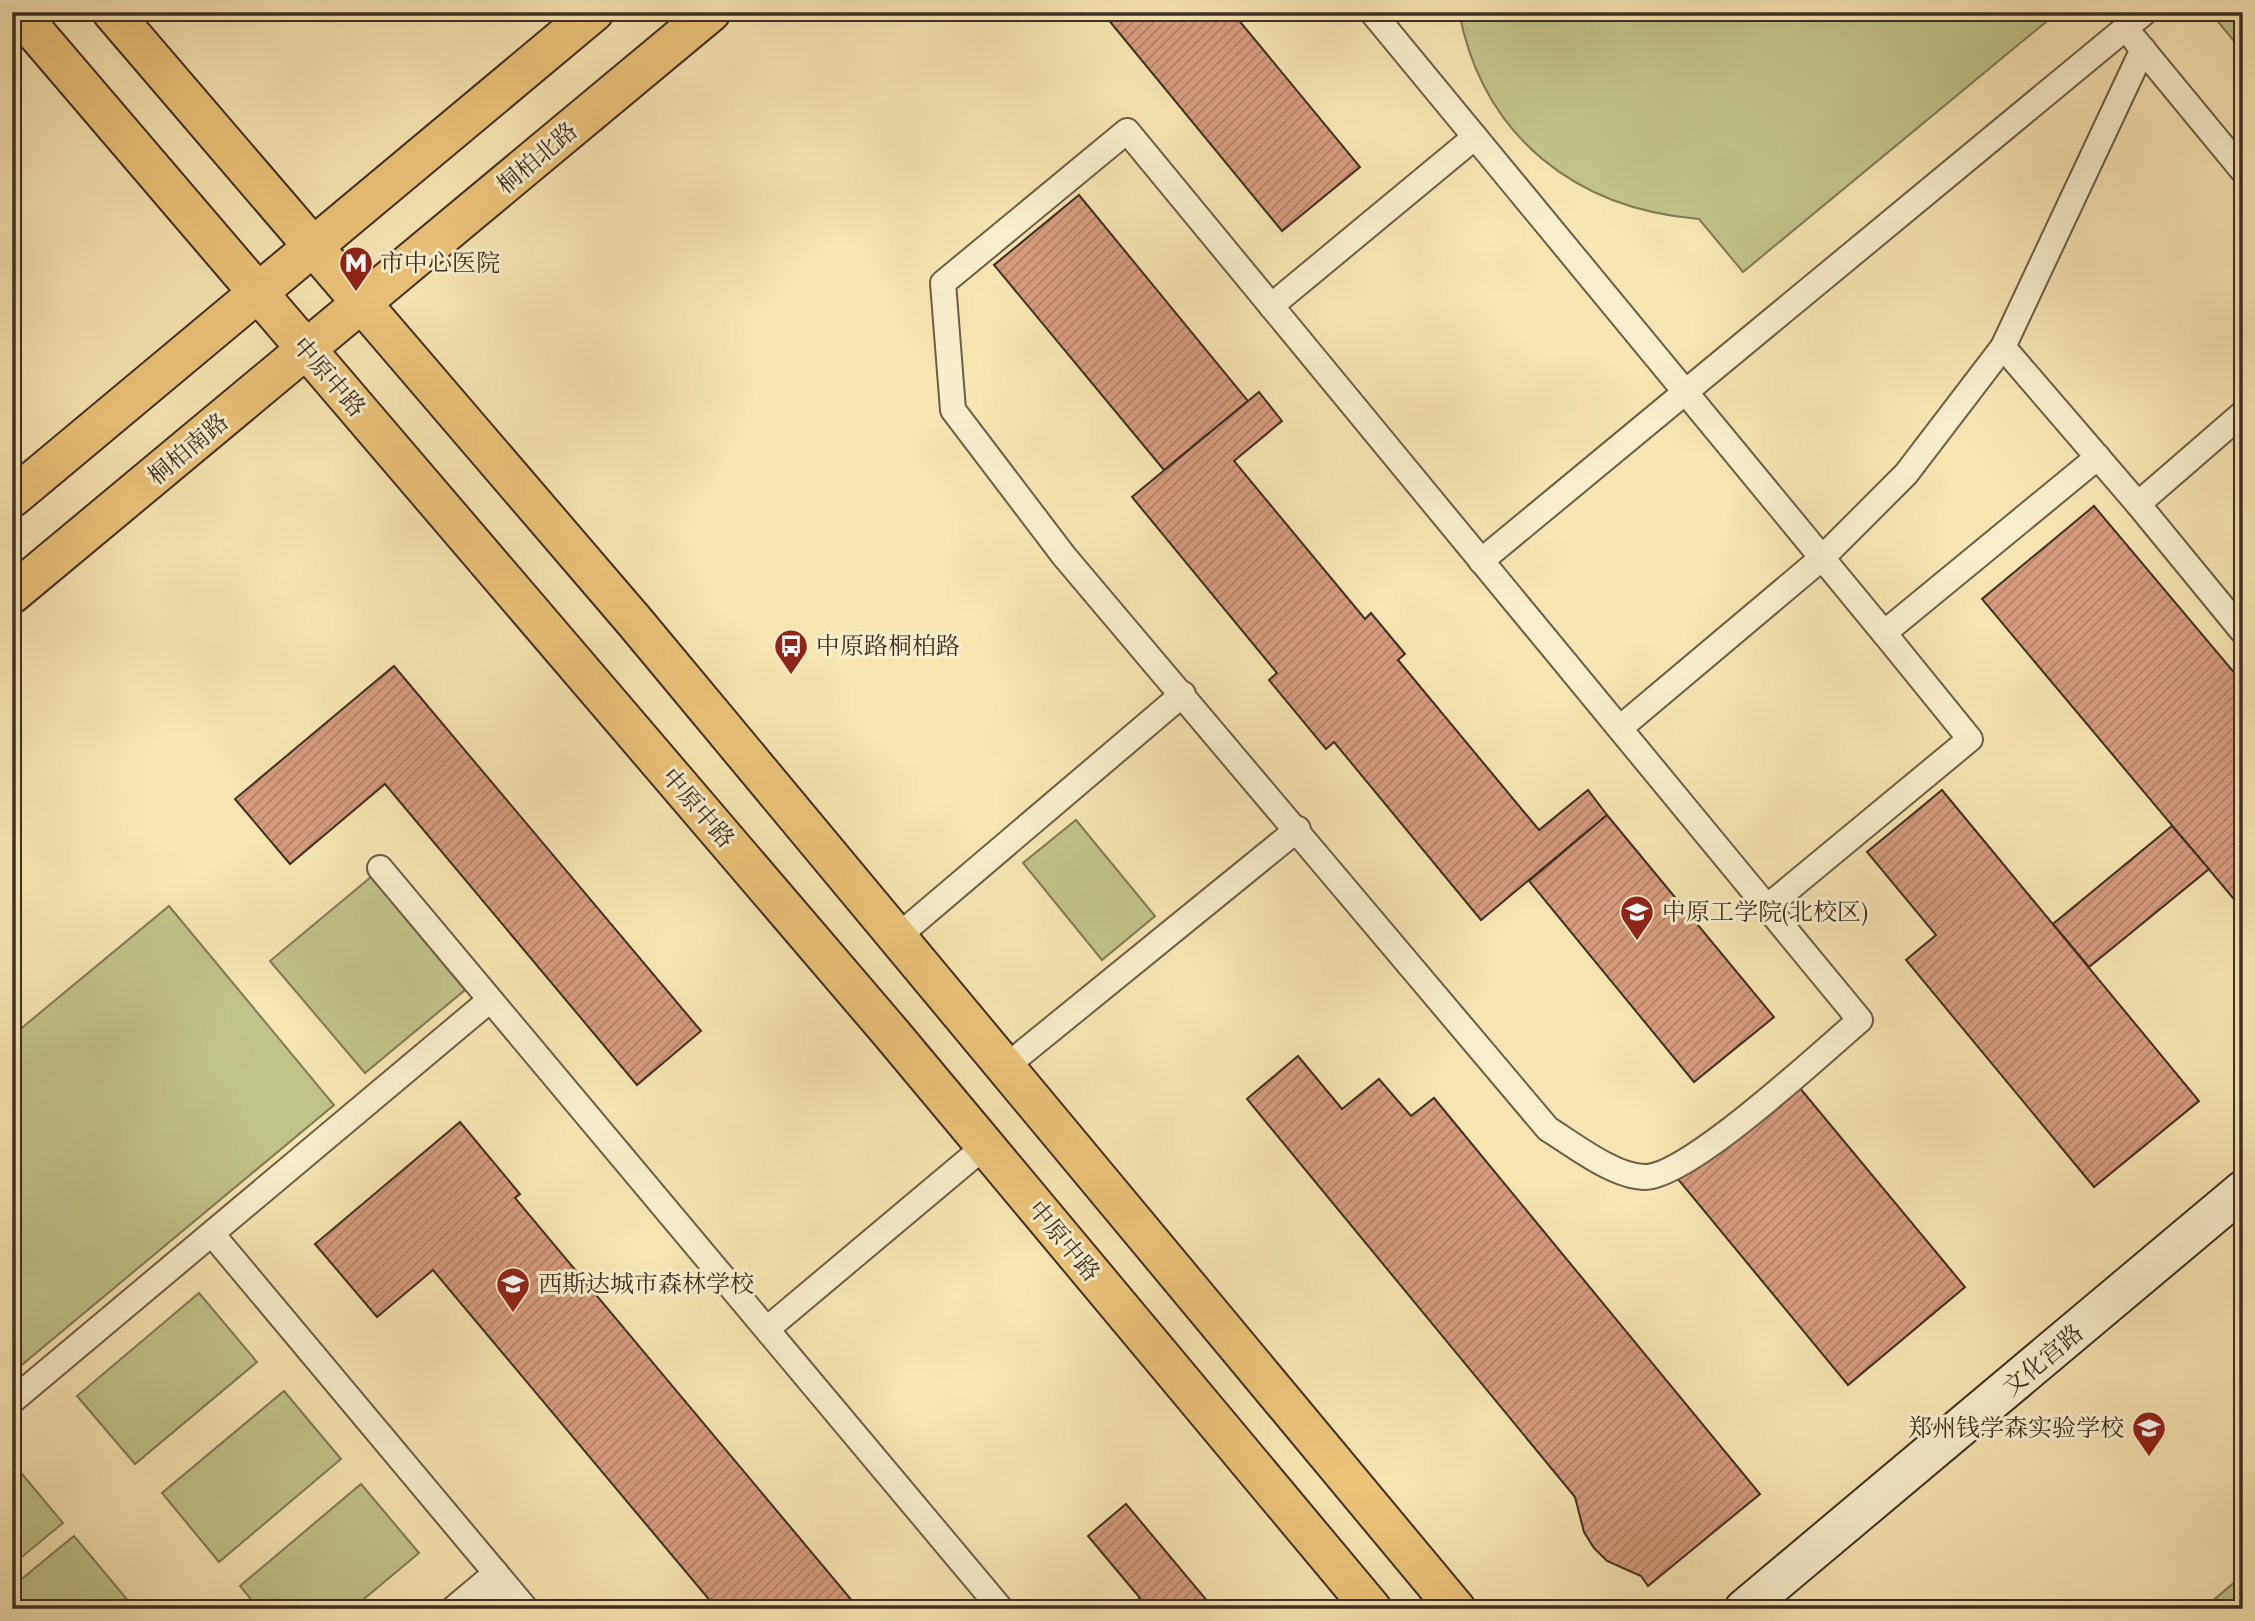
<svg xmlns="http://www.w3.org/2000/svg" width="2255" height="1621" viewBox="0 0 2255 1621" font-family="Vollkorn,'Noto Serif SC',serif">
	<defs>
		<pattern id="building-hatch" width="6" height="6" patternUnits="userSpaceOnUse" patternTransform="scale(1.75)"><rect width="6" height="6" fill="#d79b7e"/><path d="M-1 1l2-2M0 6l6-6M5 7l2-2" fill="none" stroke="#b07f67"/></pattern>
	</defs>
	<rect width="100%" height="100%" fill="#f7e6b2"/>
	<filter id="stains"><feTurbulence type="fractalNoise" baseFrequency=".00286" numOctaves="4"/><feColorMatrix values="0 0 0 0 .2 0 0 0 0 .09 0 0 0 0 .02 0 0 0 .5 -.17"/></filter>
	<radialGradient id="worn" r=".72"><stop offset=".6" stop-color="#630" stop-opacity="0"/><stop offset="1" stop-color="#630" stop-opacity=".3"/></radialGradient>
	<g fill="#c1c489" stroke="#807a56" stroke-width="2">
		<path d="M1459,12H2058L1743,272L1699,219C1576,209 1483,137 1459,12Z"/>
		<polygon points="2210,12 2243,12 2243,52"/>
		<polygon points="1076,820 1155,916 1102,960 1023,863"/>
		<polygon points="371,877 465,990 365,1073 270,961"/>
		<polygon points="169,906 334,1105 12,1373 12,1036"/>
		<polygon points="199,1293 257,1362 135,1464 77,1396"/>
		<polygon points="284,1391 341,1459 219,1562 162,1493"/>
		<polygon points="12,1462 63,1523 12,1565"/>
		<polygon points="361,1484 419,1553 352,1609 259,1609 240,1586"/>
		<polygon points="74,1536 131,1604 125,1609 12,1609 12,1587"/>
		<polygon points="2243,1575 2243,1609 2203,1609"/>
	</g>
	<g fill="url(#building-hatch)" stroke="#3f2f23" stroke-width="2">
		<polygon points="1102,12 1232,12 1360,167 1282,231"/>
		<polygon points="1079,195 1248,401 1164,470 994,265"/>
		<polygon points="1259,392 1282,421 1234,461 1365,619 1371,613 1405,654 1398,660 1539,830 1588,790 1607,815 1481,920 1334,742 1326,749 1269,680 1277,673 1132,497"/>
		<polygon points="2094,506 2243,683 2243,910 1982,599"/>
		<polygon points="394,666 701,1031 637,1085 385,784 290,864 235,799"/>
		<polygon points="1942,790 2199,1101 2094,1187 1906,960 1936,935 1867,852"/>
		<polygon points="1607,815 1774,1017 1694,1082 1529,881"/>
		<polygon points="2172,826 2209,869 2089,967 2053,924"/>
		<polygon points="1298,1056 1342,1109 1379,1079 1411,1116 1434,1098 1760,1494 1648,1586 1641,1576 1607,1561 1594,1548 1584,1532 1575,1497 1247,1099"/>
		<polygon points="1794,1081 1965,1287 1848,1385 1677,1178"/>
		<polygon points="460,1122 520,1194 515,1198 859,1609 717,1609 433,1270 377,1317 315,1244"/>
		<polygon points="1126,1504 1214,1609 1127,1609 1140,1598 1088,1536"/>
	</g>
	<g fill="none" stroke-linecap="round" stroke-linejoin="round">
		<g stroke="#6d5d47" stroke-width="28">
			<g id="lane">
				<polyline points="1372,12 1884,633 2098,457"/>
				<polyline points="2135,40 2243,171"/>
				<path d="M1127,131L1860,1020C1821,1053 1688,1178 1644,1177C1613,1176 1574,1145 1548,1129L1064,556L953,410L943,283Z"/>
				<polyline points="1271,306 1475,137"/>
				<polyline points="2003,347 2138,504 2243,413"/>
				<polyline points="2138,504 2243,632"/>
				<polyline points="1481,561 2145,12"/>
				<polyline points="1620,728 1822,558 1906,474 2003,347 2143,49"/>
				<polyline points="380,868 1001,1609"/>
				<polyline points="1767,907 1970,739 1884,633"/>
				<polyline points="896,938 1183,694"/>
				<polyline points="1004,1068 1298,829"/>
				<polyline points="212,1234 526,1609"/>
				<polyline points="767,1329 985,1146"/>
				<polyline points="12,1401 490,1000"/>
				<polyline points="453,1609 496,1573 494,1609"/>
			</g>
		</g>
		<g stroke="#3f2f23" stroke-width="42">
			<polyline id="secondary" points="1744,1609 2243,1190"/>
		</g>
		<g stroke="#3f2f23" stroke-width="42">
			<g id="primary">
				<polyline points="18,12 891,1033 1372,1609"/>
				<polyline points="112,12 635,622 1456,1609"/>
				<polyline points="12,498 594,12"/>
				<polyline points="12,594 711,12"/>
			</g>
		</g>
		<use href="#lane" stroke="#faefcd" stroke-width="24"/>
		<use href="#secondary" stroke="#faefcd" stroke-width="38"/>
		<use href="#primary" stroke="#ecc379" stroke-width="38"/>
	</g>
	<defs>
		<g id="metro-pin" transform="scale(1.75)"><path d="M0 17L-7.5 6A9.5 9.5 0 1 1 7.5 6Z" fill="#8f2418" stroke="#faefcd"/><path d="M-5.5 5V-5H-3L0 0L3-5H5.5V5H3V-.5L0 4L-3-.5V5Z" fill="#fff"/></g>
		<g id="bus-pin" transform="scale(1.75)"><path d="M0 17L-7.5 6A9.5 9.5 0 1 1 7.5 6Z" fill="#8f2418" stroke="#faefcd"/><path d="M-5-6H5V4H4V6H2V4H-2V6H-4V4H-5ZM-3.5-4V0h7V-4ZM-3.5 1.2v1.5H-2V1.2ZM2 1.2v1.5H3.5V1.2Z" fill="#fff"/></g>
		<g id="university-pin" transform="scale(1.75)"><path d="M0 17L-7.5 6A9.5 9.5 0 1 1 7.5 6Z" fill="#8f2418" stroke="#faefcd"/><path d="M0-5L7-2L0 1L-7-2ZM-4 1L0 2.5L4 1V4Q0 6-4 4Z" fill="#fff"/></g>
		<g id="school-pin" transform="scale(1.75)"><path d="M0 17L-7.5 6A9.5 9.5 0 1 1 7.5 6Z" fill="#8f2418" stroke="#faefcd"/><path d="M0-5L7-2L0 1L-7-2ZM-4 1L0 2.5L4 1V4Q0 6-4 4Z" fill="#fff"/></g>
	</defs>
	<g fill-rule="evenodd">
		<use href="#metro-pin" x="356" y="263"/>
		<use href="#bus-pin" x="791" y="646"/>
		<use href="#university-pin" x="1637" y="912"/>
		<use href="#school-pin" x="513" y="1284"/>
		<use href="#school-pin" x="2149" y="1428"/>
	</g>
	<g text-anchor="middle" stroke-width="6" stroke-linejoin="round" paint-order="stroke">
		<g font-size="24" fill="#3f2f23" stroke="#faefcd">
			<text transform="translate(537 158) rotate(-40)" y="8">桐柏北路</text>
			<text transform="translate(329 377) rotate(49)" y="8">中原中路</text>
			<text transform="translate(188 449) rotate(-40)" y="8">桐柏南路</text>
			<text transform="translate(698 808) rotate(49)" y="8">中原中路</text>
			<text transform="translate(1064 1241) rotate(50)" y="8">中原中路</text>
			<text transform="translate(2043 1360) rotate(-40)" y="8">文化宫路</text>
		</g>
		<g font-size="24" fill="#3f2f23" stroke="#faefcd" text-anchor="start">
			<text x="380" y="271">市中心医院</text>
			<text x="816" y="654">中原路桐柏路</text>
			<text x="1662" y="920">中原工学院(北校区)</text>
			<text x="538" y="1292">西斯达城市森林学校</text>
			<text x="2124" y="1436" text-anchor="end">郑州钱学森实验学校</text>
		</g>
	</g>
	<rect width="2255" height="1621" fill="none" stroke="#f7e6b2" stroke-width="42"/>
	<rect x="14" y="14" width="2227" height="1593" fill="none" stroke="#3f2f23" stroke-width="3.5"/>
	<rect x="21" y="21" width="2213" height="1579" fill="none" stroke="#3f2f23" stroke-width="2"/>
	<rect width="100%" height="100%" filter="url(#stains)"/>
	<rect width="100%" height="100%" fill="url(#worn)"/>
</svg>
